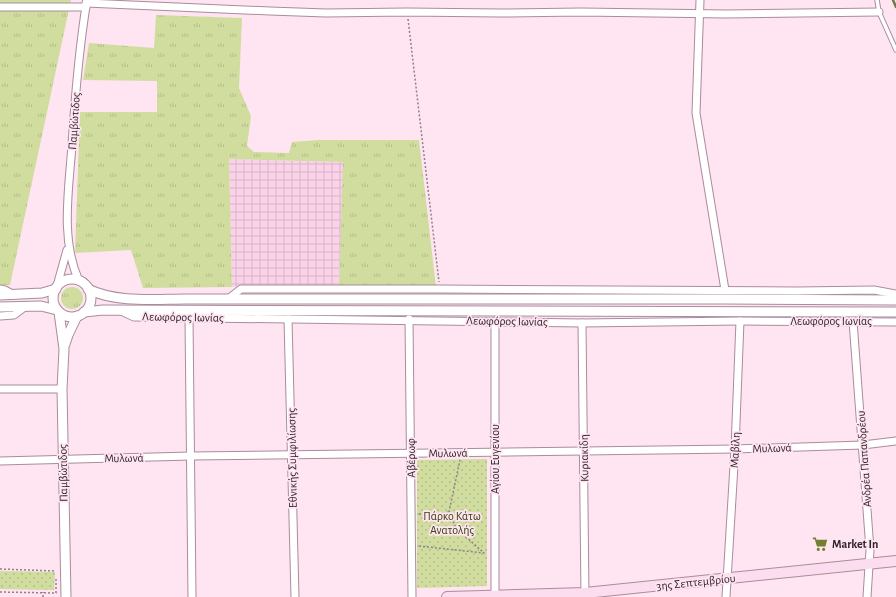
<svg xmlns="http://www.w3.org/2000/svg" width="896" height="597" viewBox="0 0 896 597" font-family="'Alegreya Sans',sans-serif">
	<defs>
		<pattern id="industrial-grid" width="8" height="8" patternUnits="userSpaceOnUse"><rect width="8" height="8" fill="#fbd3e9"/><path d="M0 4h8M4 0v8" fill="none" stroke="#d8b5c8"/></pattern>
		<pattern id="grass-tufts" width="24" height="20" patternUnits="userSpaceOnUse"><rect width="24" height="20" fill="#d0dd9f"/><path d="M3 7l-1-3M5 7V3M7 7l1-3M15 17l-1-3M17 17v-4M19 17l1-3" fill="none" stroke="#b3be89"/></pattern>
		<pattern id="park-dots" width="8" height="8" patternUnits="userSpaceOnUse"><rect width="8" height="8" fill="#d0dd9f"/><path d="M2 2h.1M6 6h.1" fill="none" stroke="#b3be89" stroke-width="1.8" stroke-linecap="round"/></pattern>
	</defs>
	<rect width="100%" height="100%" fill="#ffe4f2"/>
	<polygon fill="url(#industrial-grid)" points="229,159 344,162 339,286 232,287"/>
	<g fill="url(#grass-tufts)">
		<polygon points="0,0 71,0 10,285 0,285"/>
		<polygon points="156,15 242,18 239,88 251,116 247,146 254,152 289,153 292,142 319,140 419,140 436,287 339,286 343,162 229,159 232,287 143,288 131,250 75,253 80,112 157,112 157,81 83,80 89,43 154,48"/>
		<circle cx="72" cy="298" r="11"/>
	</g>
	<g fill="url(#park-dots)">
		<polygon points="487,459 487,586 417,588 417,460"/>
		<polygon points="0,571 55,572 54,590 0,589"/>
	</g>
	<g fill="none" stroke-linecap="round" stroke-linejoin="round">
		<polyline stroke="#71774b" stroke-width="2.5" points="893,0 896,7"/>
		<g stroke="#aa8c9c" stroke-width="5.5">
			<polyline id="service" points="877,0 879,12 896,50"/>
		</g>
		<g stroke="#aa8c9c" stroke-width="9">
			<g id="minor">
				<polyline points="700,0 696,113 725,290"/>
				<polyline points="86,3 270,11 326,13 407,12 500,13 581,12 727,14 879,12"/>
				<polyline points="0,7 86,7"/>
				<path d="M79,281C60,239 69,189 72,145C75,97 79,48 87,0"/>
				<polyline points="57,286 67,250"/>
				<polyline points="0,289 5,290 14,295"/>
				<polyline points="228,299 241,289 440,289 797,291 874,290 896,294"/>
				<polyline points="121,311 134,317 582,323 740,321 896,322"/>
				<polyline points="0,316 14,315 26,306"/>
				<polyline points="189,318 192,597"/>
				<polyline points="288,319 295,597"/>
				<polyline points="409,319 412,597"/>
				<polyline points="495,321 495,597"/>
				<polyline points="853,321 870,550 867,597"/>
				<polyline points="582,323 585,597"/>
				<polyline points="0,389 62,389"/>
				<polyline points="0,461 191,456 735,449 863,445 896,441"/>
				<polyline points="726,597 735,449 740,321"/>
			</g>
		</g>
		<g stroke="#aa8c9c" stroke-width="11">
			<g id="tertiary">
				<circle cx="72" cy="298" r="19"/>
				<path d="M88,289C116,303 155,299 186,299H726L896,300"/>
				<polyline points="0,295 42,293 56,289"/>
				<polyline points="0,307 41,306 57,310"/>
				<polyline points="59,312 64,349 62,389 66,597"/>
				<polyline points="84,312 103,310 896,312"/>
				<polyline points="65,344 68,335 77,316"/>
			</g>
		</g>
		<g stroke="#aa8c9c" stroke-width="12">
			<polyline id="secondary" points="447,597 585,593 896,561"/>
		</g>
		<g stroke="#927f89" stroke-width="1.5" stroke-dasharray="2 2" stroke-linecap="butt">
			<polyline points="408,19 439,282"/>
			<polyline points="419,514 434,515 449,512"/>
			<polyline points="419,546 484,553 456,528 449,512 460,460"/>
			<polyline points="0,569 56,571"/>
			<polyline points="0,592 56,593 56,579"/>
			<polyline points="43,597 43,592"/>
		</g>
		<use href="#service" stroke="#fff" stroke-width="3.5"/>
		<use href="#minor" stroke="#fff" stroke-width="7"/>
		<use href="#tertiary" stroke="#fff" stroke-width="9"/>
		<use href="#secondary" stroke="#fbddef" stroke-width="10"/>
	</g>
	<defs>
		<g id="supermarket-bare" transform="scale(1.2)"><path d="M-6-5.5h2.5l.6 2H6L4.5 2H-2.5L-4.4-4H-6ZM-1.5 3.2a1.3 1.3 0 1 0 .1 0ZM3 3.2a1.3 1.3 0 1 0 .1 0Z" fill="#72802e" stroke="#ffe4f2" stroke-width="2.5" paint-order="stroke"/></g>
	</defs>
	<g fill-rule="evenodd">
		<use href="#supermarket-bare" x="820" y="544"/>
	</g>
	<g text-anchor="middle" stroke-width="3.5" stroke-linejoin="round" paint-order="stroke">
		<g font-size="12" fill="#31252b" stroke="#ffe4f2">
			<text transform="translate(74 121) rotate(-86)" y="4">Παμβώτιδος</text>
			<text transform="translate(183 317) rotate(1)" y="4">Λεωφόρος Ιωνίας</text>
			<text transform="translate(507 321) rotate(1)" y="4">Λεωφόρος Ιωνίας</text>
			<text x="831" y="325">Λεωφόρος Ιωνίας</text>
			<text transform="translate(772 448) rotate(-2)" y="4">Μυλωνά</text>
			<text transform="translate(735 450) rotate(-87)" y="4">Μαβίλη</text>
			<text transform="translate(448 453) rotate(-1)" y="4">Μυλωνά</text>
			<text transform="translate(124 458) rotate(-1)" y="4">Μυλωνά</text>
			<text transform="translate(292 458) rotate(-91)" y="4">Εθνικής Συμφιλίωσης</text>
			<text transform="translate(411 458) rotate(-91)" y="4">Αβέρωφ</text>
			<text transform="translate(584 458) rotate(-91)" y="4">Κυριακίδη</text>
			<text transform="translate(495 459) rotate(-90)" y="4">Αγίου Ευγενίου</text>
			<text transform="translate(864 459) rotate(-94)" y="4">Ανδρέα Παπανδρέου</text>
			<text transform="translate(63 473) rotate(-91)" y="4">Παμβώτιδος</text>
			<text transform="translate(696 582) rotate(-6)" y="4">3ης Σεπτεμβρίου</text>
		</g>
		<g font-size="12" fill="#373f0b" stroke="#ffe4f2">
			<text x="452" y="520">Πάρκο Κάτω<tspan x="452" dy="14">Ανατολής</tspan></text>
		</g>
		<g font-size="12" font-weight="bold" fill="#31252b" stroke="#ffe4f2" text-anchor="start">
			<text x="832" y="548">Market In</text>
		</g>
	</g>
</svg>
